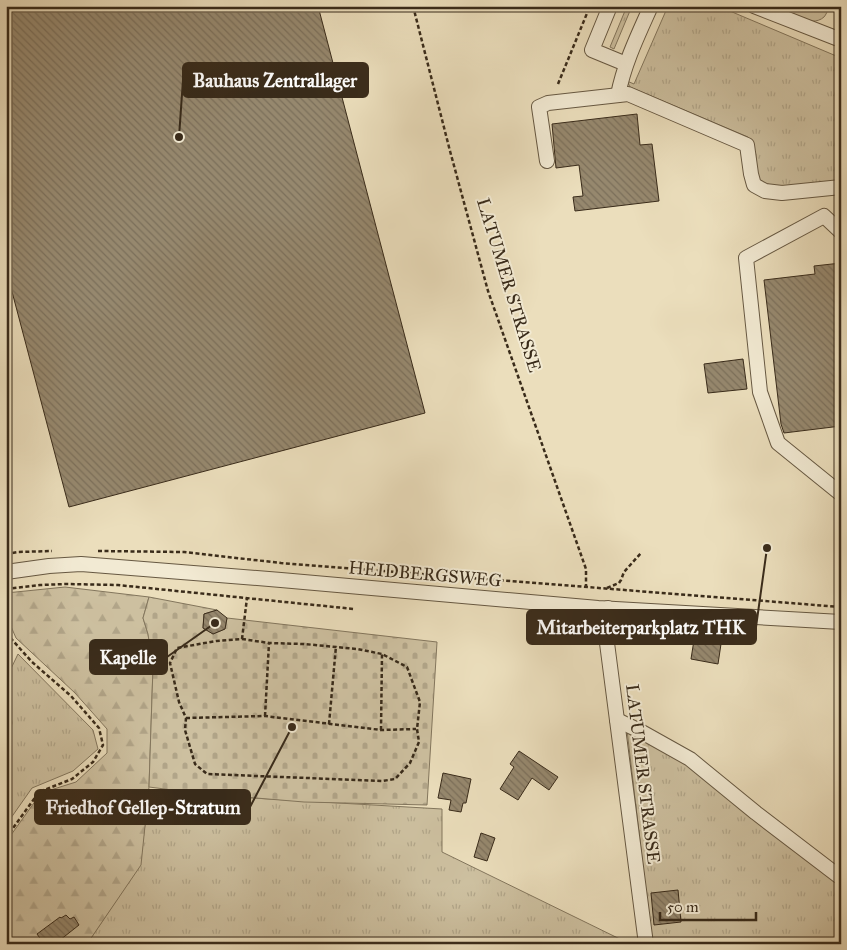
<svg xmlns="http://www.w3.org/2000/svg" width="847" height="950" viewBox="0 0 847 950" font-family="'IM FELL Great Primer',serif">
	<defs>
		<pattern id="grass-tufts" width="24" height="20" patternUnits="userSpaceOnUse" patternTransform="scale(1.25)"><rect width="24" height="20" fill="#cdc0a0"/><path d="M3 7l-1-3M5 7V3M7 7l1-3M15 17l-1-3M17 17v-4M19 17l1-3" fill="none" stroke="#b1a589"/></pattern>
		<pattern id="forest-firs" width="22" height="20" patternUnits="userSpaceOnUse" patternTransform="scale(1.25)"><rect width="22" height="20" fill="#cdc0a0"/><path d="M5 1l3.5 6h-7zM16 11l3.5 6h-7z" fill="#b1a589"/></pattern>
		<pattern id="cemetery-stones" width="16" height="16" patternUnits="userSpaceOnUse" patternTransform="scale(1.25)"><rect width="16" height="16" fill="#cdc0a0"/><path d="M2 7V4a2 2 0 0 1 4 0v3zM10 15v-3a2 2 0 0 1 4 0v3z" fill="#b1a589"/></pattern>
		<pattern id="building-back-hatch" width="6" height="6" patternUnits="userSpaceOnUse" patternTransform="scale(1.25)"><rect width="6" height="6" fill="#96886e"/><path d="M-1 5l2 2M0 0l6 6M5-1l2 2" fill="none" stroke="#7b6f5a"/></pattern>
	</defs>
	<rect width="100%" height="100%" fill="#ebdebc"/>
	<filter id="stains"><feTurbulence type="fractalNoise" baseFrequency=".004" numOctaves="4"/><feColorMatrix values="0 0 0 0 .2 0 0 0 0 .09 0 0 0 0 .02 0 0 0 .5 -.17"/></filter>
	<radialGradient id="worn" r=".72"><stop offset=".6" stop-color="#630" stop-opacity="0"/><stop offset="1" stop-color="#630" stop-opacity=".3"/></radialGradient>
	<g fill="url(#grass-tufts)" stroke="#83765d">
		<polygon points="627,6 632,6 614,49 610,47"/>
		<path d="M668,6H718L841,58V180C816,183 777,194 755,178L748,137L630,87L627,81L634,84Z"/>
		<path d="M770,6H829C828,10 826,15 824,17C811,29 784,12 770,6Z"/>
		<polygon points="18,654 93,730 98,749 73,771 32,788 6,825 6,750 12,723 6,679"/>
		<polygon points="627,730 688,766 841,882 841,944 652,944"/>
		<polygon points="149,792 442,809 442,852 626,942 627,944 87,944 140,865"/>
	</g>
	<polygon fill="url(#forest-firs)" stroke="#83765d" points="65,587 149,597 143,618 148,634 153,667 149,787 141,865 87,944 6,944 6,842 41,793 76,782 107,753 107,729 75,693 16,638 6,615 6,593"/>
	<polygon fill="url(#cemetery-stones)" stroke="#83765d" points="149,597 217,610 204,614 203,628 213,634 225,629 227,618 437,642 427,805 304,802 196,793 149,787 153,667 148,634 143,618"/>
	<g fill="url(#building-back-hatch)" stroke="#392b1a">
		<polygon points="6,6 318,6 425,413 69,507 6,269"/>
		<polygon points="637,114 640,145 652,144 659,201 575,211 573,197 583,196 579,165 556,168 552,124"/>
		<polygon points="841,263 841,426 784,433 781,424 764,280 815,274 814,266"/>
		<polygon points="743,359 747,389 708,393 704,364"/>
		<polygon points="217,610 227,618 225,629 213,634 203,628 204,614"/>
		<polygon points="694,640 721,644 718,664 691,659"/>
		<polygon points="519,751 558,777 549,790 532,778 518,800 500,789 514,767 510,764"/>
		<polygon points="443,773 471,779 466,803 463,803 461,812 449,810 451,800 438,798"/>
		<polygon points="481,833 495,838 487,861 474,857"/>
		<polygon points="678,890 681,922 654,925 651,893"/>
		<polygon points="66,915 70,919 74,917 79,925 55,944 44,944 37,934 60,917 61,918"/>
	</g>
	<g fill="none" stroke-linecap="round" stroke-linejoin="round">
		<g stroke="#665842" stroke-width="16">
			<g id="minor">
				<polyline points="610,6 592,50 626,64"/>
				<polyline points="754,6 841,40"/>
				<path d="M618,95C624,64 638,35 651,6"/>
				<polyline points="547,161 539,107 548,103 628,94 747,145 751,174 754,185 765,191 782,193 841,187"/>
				<polyline points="841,232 824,216 746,258 760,392 778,443 841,494"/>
				<polyline points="6,572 49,566 81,564 281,580 598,608 841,622"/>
				<polyline points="608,608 607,643 646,944"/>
				<polyline points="617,720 640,731 690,759 756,813 841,878"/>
			</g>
		</g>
		<g stroke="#392b1a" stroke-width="2.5" stroke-dasharray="4 2.5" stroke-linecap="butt">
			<polyline points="413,6 450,151 488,291 586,569 586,587"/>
			<polyline points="558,84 590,6"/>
			<polyline points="98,551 184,552 281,563 841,607"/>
			<polyline points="6,554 18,552 52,551"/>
			<polyline points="607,588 619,583 621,580 624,572 641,553"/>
			<polyline points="6,589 40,585 65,584 118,585 354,609"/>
			<polyline points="6,633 32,662 71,696 99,728 103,745 93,762 72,779 39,792 6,838"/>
			<polygon points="242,639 269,643 304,644 357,649 382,654 407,667 420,702 417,729 419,742 410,763 395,779 382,781 207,774 195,764 185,730 186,718 179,702 170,663 177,648 216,641"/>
			<polyline points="242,639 247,598"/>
			<polyline points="265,716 269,643"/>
			<polyline points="186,718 265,716 381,730 416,729"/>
			<polyline points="329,724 336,646"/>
			<polyline points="381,730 382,654"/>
		</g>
		<use href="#minor" stroke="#f2ead3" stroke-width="14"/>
	</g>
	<g text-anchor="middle" stroke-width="4" stroke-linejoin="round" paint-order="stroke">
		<g font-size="18" fill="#392b1a" stroke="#f2ead3">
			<text transform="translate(509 285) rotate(73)" y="6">LATUMER STRASSE</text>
			<text transform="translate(425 574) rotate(5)" y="6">HEIDBERGSWEG</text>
			<text transform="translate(643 774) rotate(83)" y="6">LATUMER STRASSE</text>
		</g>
	</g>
	<path fill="none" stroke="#392b1a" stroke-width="2" d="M179 137L183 80M767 548L756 627M215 623L167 657M292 727L250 807"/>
	<g fill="#392b1a" stroke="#f2ead3" stroke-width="2">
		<circle cx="179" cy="137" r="5"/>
		<circle cx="767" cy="548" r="5"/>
		<circle cx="215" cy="623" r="5"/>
		<circle cx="292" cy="727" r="5"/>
	</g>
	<g fill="#392b1a" stroke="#392b1a" stroke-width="2">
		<rect x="183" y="63" width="185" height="34" rx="5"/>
		<rect x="527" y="610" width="229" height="34" rx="5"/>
		<rect x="90" y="640" width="77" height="34" rx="5"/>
		<rect x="35" y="790" width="215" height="34" rx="5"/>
	</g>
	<g font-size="19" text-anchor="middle" font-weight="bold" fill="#fff">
		<text x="275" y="87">Bauhaus Zentrallager</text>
		<text x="641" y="634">Mitarbeiterparkplatz THK</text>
		<text x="128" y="664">Kapelle</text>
		<text x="143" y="814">Friedhof Gellep-Stratum</text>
	</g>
	<rect width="847" height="950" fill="none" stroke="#ebdebc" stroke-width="25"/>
	<rect x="8" y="8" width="832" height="935" fill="none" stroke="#392b1a" stroke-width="2.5"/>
	<rect x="12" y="12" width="822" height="925" fill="none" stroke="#392b1a"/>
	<path d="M660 912v8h96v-8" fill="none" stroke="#392b1a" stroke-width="2.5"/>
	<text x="667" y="912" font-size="15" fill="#392b1a" stroke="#f2ead3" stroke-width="4" paint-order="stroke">50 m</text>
	<rect width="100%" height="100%" filter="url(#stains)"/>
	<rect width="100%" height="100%" fill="url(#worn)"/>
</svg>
